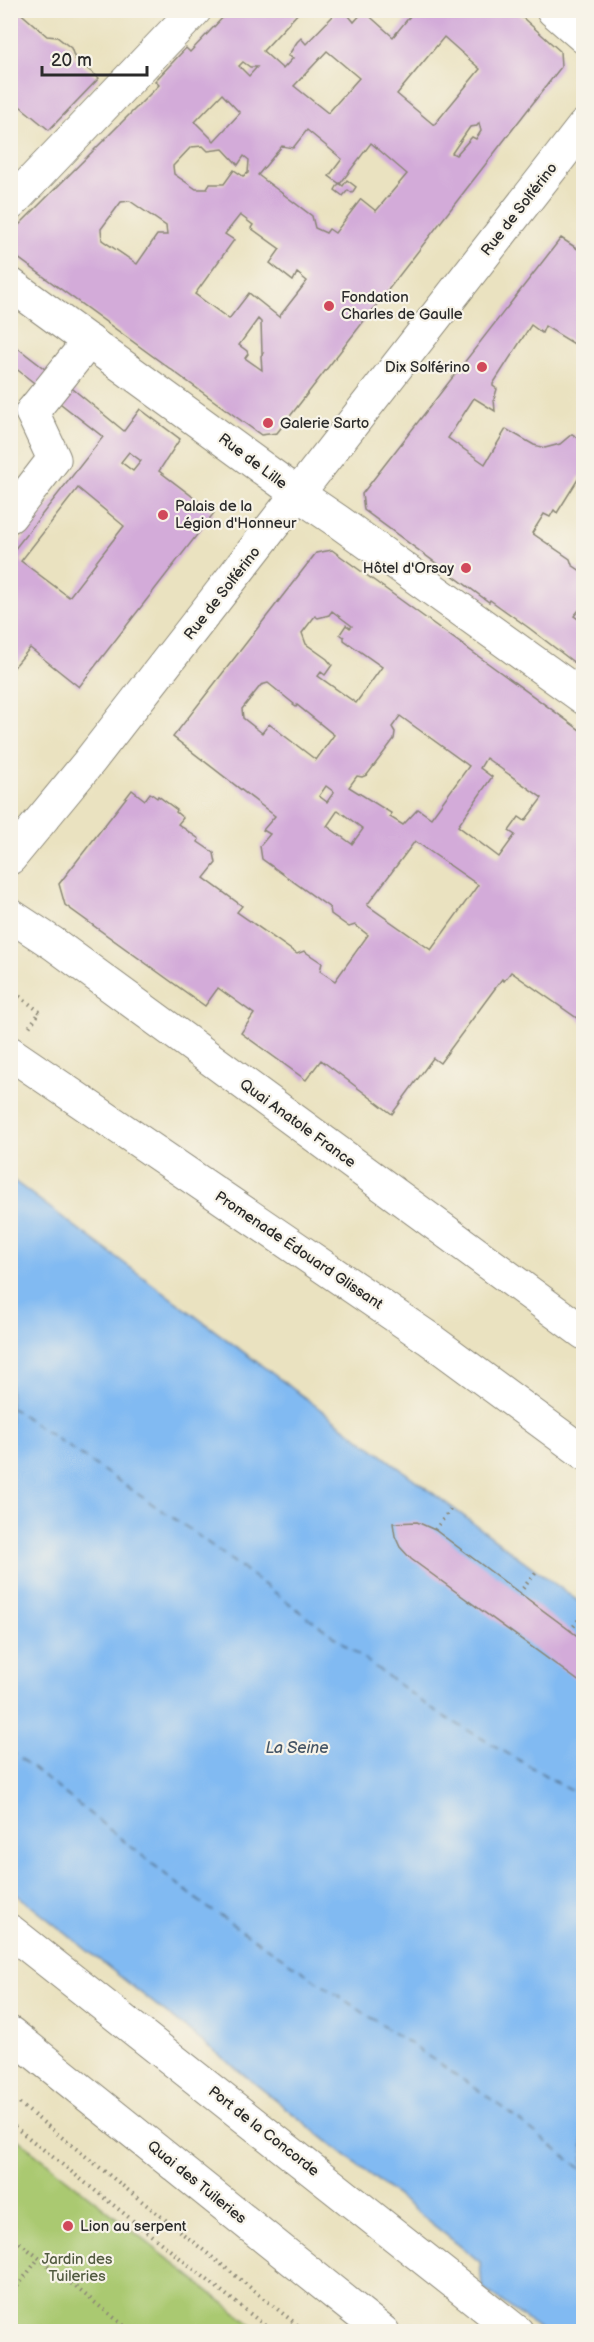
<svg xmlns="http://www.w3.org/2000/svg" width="594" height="2342" viewBox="0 0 594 2342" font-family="'Balsamiq Sans',sans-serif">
	<rect width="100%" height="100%" fill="#f7f3e8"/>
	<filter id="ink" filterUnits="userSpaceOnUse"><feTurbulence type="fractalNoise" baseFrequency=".0167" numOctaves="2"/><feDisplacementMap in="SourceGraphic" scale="12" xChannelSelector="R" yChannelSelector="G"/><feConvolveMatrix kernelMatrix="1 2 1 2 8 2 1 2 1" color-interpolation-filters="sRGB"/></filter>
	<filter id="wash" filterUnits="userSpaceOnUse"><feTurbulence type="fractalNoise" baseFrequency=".008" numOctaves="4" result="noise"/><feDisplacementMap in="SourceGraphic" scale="24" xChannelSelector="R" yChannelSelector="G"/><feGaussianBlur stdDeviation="1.35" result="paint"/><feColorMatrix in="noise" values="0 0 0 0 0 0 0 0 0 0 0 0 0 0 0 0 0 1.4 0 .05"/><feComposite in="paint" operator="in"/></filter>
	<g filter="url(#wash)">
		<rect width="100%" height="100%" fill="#eae2c0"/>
		<polygon fill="#aac971" stroke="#6a7a4e" stroke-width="1.5" points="11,2134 259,2331 11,2331"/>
		<polygon fill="#81baf2" stroke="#56728e" stroke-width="1.5" points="10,1178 583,1605 583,2331 542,2331 482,2287 480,2262 11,1890"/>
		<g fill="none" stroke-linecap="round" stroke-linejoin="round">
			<g stroke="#455667" stroke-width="1.5" stroke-dasharray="8 6" stroke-linecap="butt">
				<polyline points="10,1407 192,1531 433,1710 584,1798"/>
				<polyline points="10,1750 204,1905 487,2096 584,2171"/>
			</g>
		</g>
		<g id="blocks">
			<g fill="#d3abd9" fill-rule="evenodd">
				<polygon points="10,10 17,10 47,36 57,37 71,48 75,59 99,78 49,130 10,98"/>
				<path d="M230,10H301L263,51L283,69L293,58L288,56L297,42L301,38L306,44L333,16V10H354L349,16L354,22L364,11L393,37L415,10H514L560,51L561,67L277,433L261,435L10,252V234L159,85L155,81L186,48L190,52ZM444,37L480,69L434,125L397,94ZM327,51L359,78L328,113L294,86ZM243,62L250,67H257L249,76L239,66ZM222,94L240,113L214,141L195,122ZM479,123L481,131L476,139L472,137L456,155L452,153L470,127L477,126ZM307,130L342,159L329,176L340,184L371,143L407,174L376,211L361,199L335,233L329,229L326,233L315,228L312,216L258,175L282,146L293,148ZM203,146L208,151L223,149L238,165L244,156L249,160L248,173L243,176L234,170L224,184H210L207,189H196L174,174L173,166L191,147ZM130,201L166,226L167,235H157L137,264L102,240L101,229L121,202ZM240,215L253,225L251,228L280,249L270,263L293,281L297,273L307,281L279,317L249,293L229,319L195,294L234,240L225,234ZM258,319L261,322L262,353H263L261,356L262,370L245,358L248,354L247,351L239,345Z"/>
				<polygon points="347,180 356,187 352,193 348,190 343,196 335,190 339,183 343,186"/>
				<polygon points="561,238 584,253 584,350 545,326 542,333 531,325 493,384 493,386 497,389 494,399 495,411 474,398 448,438 485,464 506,429 534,445 545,448 560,444 572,434 584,442 584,478 580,476 557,513 554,510 550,517 544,514 532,533 570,559 572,565 581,571 584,567 584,604 574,616 584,623 584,670 529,628 490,600 489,602 364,510 362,494"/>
				<path d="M10,342L45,369L46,367L124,431L140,409L180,439L159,471L214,513L79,687L30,648L10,672V555L103,437L10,364ZM129,452L141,461L133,471L121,462ZM78,488L124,526L69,597L21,561Z"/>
				<path d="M332,550L584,733V1023L511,972L504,981L502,979L440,1063L433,1058L392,1114L321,1060L306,1080L241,1033L254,1014L218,988L205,1006L65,905L59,884L132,790L145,800L150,793L157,798L158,796L177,810L176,812L183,818L178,824L199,839L198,842L214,853L216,863L204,878L242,906L237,912L297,954L304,951L322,963L320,971L335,981L368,935L355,925L349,927L331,914L330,908L262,859L260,846L270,834L263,830L275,816L173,737L316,553ZM332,611L352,626L350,628L346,625L340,634L344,637V640L382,667L356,703L318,676L321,672L325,675L332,665L327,659L306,644L302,633L315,616L318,618L329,615ZM268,683L294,704L293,705L296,707L297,705L334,735L316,760L269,724L262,733L243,718L242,709L261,685ZM400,716L469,766L431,818L418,809L403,825L390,817L391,813L349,787L357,776L362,777L367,775L394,739L395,732L392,727ZM486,758L542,798L525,821L519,817L509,831L515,835L499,857L458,826L492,777L480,768ZM326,786L334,792L327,802L319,796ZM338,810L363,829L352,844L327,826ZM415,841L478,885L431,950L367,905Z"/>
				<polygon points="417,1522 435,1530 584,1641 584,1685 411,1559 400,1547 395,1536 393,1523"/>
			</g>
		</g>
	</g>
	<g filter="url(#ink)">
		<use href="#blocks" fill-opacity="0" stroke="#8a8676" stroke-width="1.5"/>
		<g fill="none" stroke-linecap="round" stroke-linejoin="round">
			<g stroke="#8a8676" stroke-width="35">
				<g id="minor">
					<polyline points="553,10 584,37"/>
					<polyline points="10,204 195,10"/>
					<polyline points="10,284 298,494 339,522 584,698"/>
					<polyline points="32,412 89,341"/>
					<polyline points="10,516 54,459 32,412"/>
					<polyline points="10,858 89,762 584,126"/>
					<polyline points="10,1053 428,1338 584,1453"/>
					<polyline points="10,1931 517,2332"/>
				</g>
			</g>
			<g stroke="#8a8676" stroke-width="35">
				<g id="major">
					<polyline points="10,915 54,944 584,1333"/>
					<polyline points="10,2033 383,2332"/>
				</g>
			</g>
			<g stroke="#8a8676" stroke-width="4" stroke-dasharray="1.5 4.5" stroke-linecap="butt">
				<polyline points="10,989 40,1012 29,1027"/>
				<polyline points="435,1530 452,1507"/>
				<polyline points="519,1593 538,1570"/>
				<polyline points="570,1631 584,1613"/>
				<polyline points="10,2096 306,2332"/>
				<polyline points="10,2123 273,2332"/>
				<polyline points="10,2235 132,2332"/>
				<polyline points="10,2296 39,2258"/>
			</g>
			<use href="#minor" stroke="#fff" stroke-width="33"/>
			<use href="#major" stroke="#fff" stroke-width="33"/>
		</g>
	</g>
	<g fill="#d1495b" stroke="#f7f3e8" stroke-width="2">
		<circle cx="329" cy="306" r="6"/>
		<circle cx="482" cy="367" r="6"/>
		<circle cx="268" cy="423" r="6"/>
		<circle cx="163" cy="515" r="6"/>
		<circle cx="466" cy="568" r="6"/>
		<circle cx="68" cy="2226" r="6"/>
	</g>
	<g text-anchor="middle" stroke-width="4.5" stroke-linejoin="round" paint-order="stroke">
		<g font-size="15" fill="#2b2b2b" stroke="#f7f3e8">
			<text transform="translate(519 209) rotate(-52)" y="5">Rue de Solférino</text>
			<text transform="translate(253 461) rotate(37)" y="5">Rue de Lille</text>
			<text transform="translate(222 593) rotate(-52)" y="5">Rue de Solférino</text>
			<text transform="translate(298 1123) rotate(36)" y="5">Quai Anatole France</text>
			<text transform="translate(299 1250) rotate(34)" y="5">Promenade Édouard Glissant</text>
			<text transform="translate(264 2131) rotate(38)" y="5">Port de la Concorde</text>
			<text transform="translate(197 2182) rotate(39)" y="5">Quai des Tuileries</text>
		</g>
		<g font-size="15" fill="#2b2b2b" stroke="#f7f3e8" text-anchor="start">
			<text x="341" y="302">Fondation<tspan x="341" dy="17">Charles de Gaulle</tspan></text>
			<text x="470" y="372" text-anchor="end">Dix Solférino</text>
			<text x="280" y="428">Galerie Sarto</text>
			<text x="175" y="511">Palais de la<tspan x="175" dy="17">Légion d'Honneur</tspan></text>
			<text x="454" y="573" text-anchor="end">Hôtel d'Orsay</text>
			<text x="80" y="2231">Lion au serpent</text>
		</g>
		<g font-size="15" fill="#515a40" stroke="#f7f3e8">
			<text x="77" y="2264">Jardin des<tspan x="77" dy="17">Tuileries</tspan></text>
		</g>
		<g font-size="16" font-style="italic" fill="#455667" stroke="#f7f3e8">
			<text x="297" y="1753">La Seine</text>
		</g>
	</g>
	<rect width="594" height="2342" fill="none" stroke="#f7f3e8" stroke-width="36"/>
	<path d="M42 66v9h105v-9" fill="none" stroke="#2b2b2b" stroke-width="3"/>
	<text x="51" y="66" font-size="18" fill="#2b2b2b" stroke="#f7f3e8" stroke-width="4.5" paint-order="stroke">20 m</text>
</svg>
